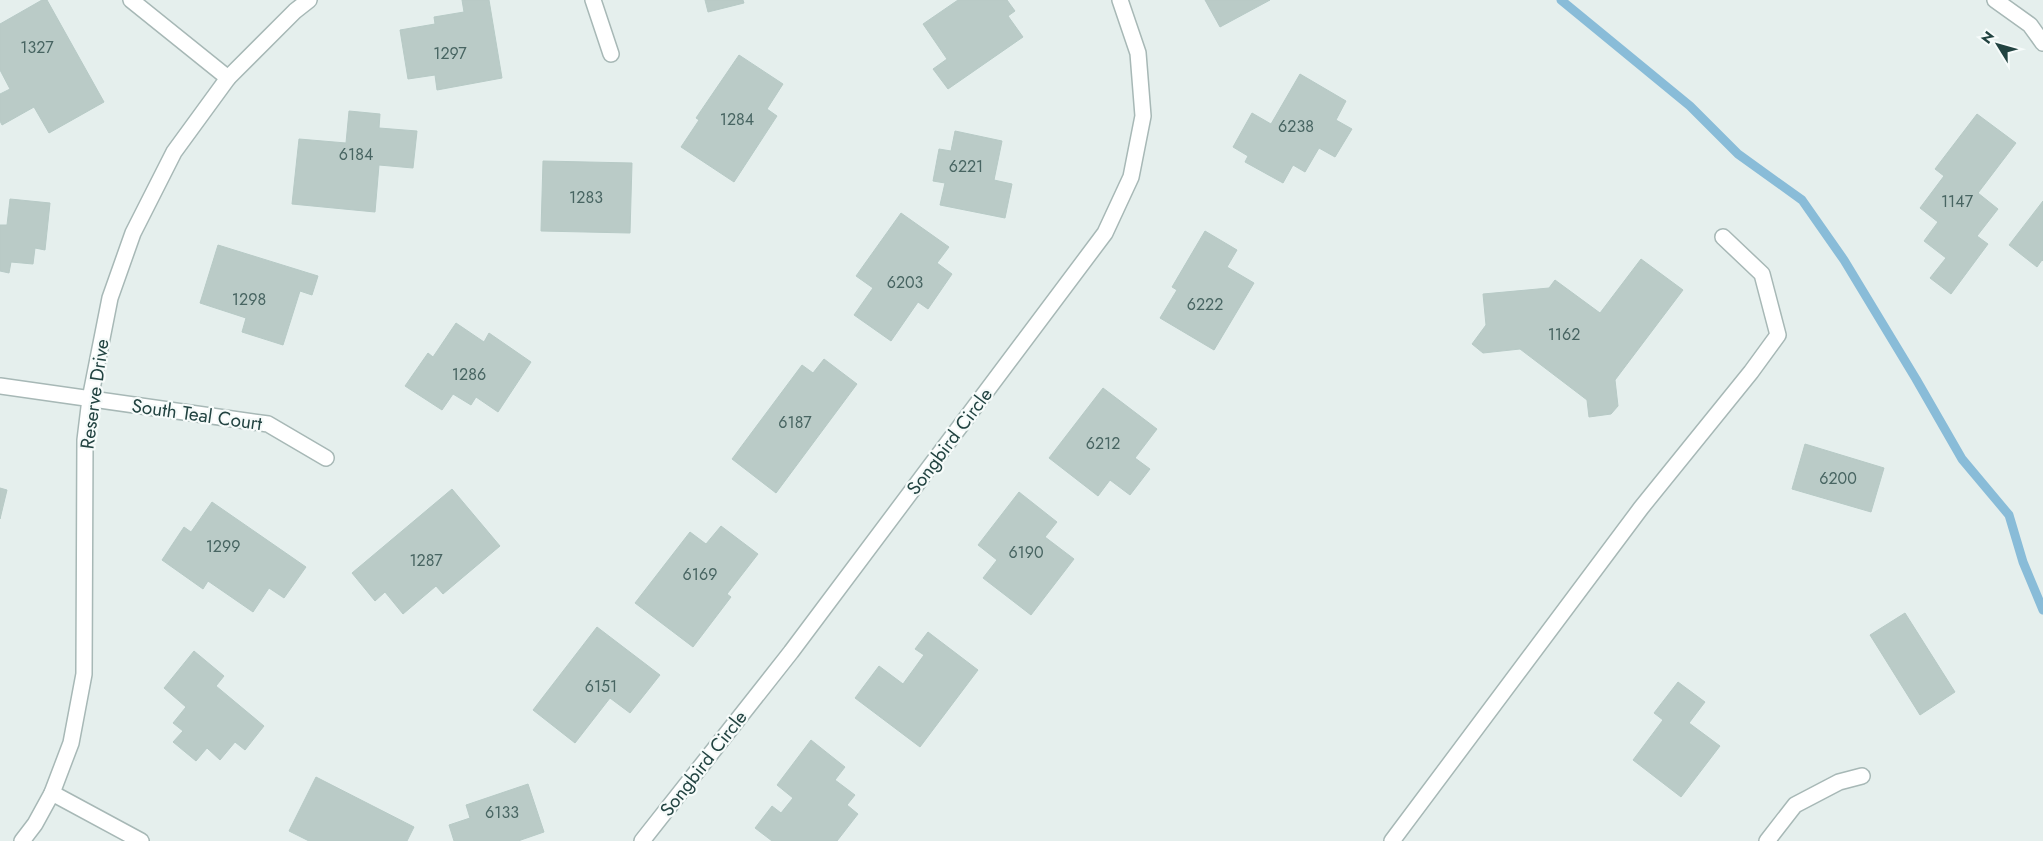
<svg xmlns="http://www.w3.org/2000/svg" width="2043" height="841" viewBox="0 0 2043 841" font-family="Jost,sans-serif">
	<rect width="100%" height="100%" fill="#e5efed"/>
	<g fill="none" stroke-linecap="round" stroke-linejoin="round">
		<polyline stroke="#89bcd8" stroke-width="9" points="1561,0 1690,106 1738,154 1802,200 1844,260 1916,379 1962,459 2009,515 2023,562 2043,610"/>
	</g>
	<g fill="#bacbc7" stroke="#b7cac6">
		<polygon points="42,0 47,0 104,102 49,133 34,107 2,125 0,121 0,94 10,89 0,70 0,24"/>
		<polygon points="462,0 489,0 502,78 437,90 435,75 408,79 400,30 435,24 434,17 464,12"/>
		<polygon points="705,0 743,0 744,3 708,12"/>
		<polygon points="958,0 1007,0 1015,11 1008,16 1023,37 948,89 933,69 947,59 923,24"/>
		<polygon points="1205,0 1270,0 1220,27"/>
		<polygon points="739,55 783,84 767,109 777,116 734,182 681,147 699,120 696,118"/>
		<polygon points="1300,74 1346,101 1336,120 1352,129 1335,157 1319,148 1305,172 1293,165 1283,183 1245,162 1248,156 1233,147 1252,113 1271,124"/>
		<polygon points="349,111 380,114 379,128 417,131 413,168 379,165 375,212 292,204 299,139 346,143"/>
		<polygon points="1977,114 2016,143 1978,193 1998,209 1977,236 1988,244 1951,294 1930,278 1946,258 1924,241 1938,222 1920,208 1944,176 1935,169"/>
		<polygon points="955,131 1002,141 994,180 1012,184 1005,218 940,205 945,183 933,181 939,149 951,151"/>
		<polygon points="543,161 632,163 630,233 541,231"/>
		<polygon points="10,199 50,203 45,250 35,248 33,264 11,262 9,273 0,271 0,225 7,225"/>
		<polygon points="2043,201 2043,261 2042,260 2037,267 2009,245"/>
		<polygon points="901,213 949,247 937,263 952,274 928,309 918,302 891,341 854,315 873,288 856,276"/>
		<polygon points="1205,231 1237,250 1227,267 1254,283 1214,350 1160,318 1177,290 1172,287"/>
		<polygon points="218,245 318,276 312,295 300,291 283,345 242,332 246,318 200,303"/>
		<polygon points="1641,259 1683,290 1615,380 1618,406 1611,414 1589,417 1587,400 1520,349 1483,353 1472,344 1486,325 1483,294 1549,288 1555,280 1600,313"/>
		<polygon points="456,323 484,342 489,333 531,362 498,412 476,397 471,405 453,394 442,410 405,386 428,353 433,357"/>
		<polygon points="824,359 857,384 776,493 732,459 802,365 813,373"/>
		<polygon points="1103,388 1157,429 1135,458 1150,469 1130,495 1110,480 1098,496 1049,458"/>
		<polygon points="1805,444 1884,468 1871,512 1792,489"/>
		<polygon points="0,488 7,490 0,519"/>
		<polygon points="452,489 500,546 443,594 436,586 403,614 385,592 375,601 352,573"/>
		<polygon points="1019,492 1057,522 1045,537 1074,559 1031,615 983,578 997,560 978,545"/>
		<polygon points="212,502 306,567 284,598 269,588 253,612 208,581 203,589 162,560 184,527 191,532"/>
		<polygon points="721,526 758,554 727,594 731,597 693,647 635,603 690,532 706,544"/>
		<polygon points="1905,613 1955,692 1920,715 1870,635"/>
		<polygon points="597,627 660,675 630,713 610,698 575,743 533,710"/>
		<polygon points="928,632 978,670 920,747 855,698 879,666 903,684 924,655 915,649"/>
		<polygon points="194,651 224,676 216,686 264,726 245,750 235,742 220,760 207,748 196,761 173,742 183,731 173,723 186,707 164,688"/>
		<polygon points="1678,682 1705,702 1689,723 1720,746 1681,797 1633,760 1663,720 1654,713"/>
		<polygon points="811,740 845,767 835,780 855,795 847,805 858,814 837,841 772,841 755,828 772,806 781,813 793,798 777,785"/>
		<polygon points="316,777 414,827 407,841 309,841 289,831"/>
		<polygon points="528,784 544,832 518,841 454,841 449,825 470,818 466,805"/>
	</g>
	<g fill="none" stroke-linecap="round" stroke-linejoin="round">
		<g stroke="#a7b8b6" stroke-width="18">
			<g id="minor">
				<polyline points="131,0 228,78"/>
				<polyline points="593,0 611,54"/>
				<polyline points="1995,0 2030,25 2043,43"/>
				<polyline points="0,386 268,424 326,458"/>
				<polyline points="52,793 141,841"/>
				<polyline points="22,841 35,824 52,793 71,743 84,674 85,440 90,399 110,298 133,233 174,152 228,78 295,11 309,0"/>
				<polyline points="642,841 791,652 1105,233 1131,177 1143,116 1138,53 1120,0"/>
				<polyline points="1392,841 1641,508 1751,372 1778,335 1762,274 1723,237"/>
				<polyline points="1767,841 1795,805 1839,782 1862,776"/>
			</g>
		</g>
		<use href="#minor" stroke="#fff" stroke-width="15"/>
	</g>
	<g text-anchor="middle" stroke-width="4.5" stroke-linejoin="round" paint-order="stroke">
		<g font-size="16" fill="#486562">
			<text x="37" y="53">1327</text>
			<text x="450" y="59">1297</text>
			<text x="737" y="125">1284</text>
			<text x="1296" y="132">6238</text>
			<text x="356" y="160">6184</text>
			<text x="966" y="172">6221</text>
			<text x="586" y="203">1283</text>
			<text x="1957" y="207">1147</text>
			<text x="905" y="288">6203</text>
			<text x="249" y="305">1298</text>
			<text x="1205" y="310">6222</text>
			<text x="1564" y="340">1162</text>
			<text x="469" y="380">1286</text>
			<text x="795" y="428">6187</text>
			<text x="1103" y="449">6212</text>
			<text x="1838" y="484">6200</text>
			<text x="223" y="552">1299</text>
			<text x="1026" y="558">6190</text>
			<text x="426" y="566">1287</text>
			<text x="700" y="580">6169</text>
			<text x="601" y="692">6151</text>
			<text x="502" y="818">6133</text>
		</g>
		<g font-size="19" fill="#224341" stroke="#f6fbfa">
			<text transform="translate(94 394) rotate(-82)" y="7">Reserve Drive</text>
			<text transform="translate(197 414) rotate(8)" y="7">South Teal Court</text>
			<text transform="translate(949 441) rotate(-53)" y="7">Songbird Circle</text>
			<text transform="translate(703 763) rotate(-52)" y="7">Songbird Circle</text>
		</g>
	</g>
	<g transform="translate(1998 45) rotate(307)" stroke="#f6fbfa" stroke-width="4" paint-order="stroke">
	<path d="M0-4L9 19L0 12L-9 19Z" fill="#224341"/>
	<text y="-8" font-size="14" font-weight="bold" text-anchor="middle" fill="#224341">N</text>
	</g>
</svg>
